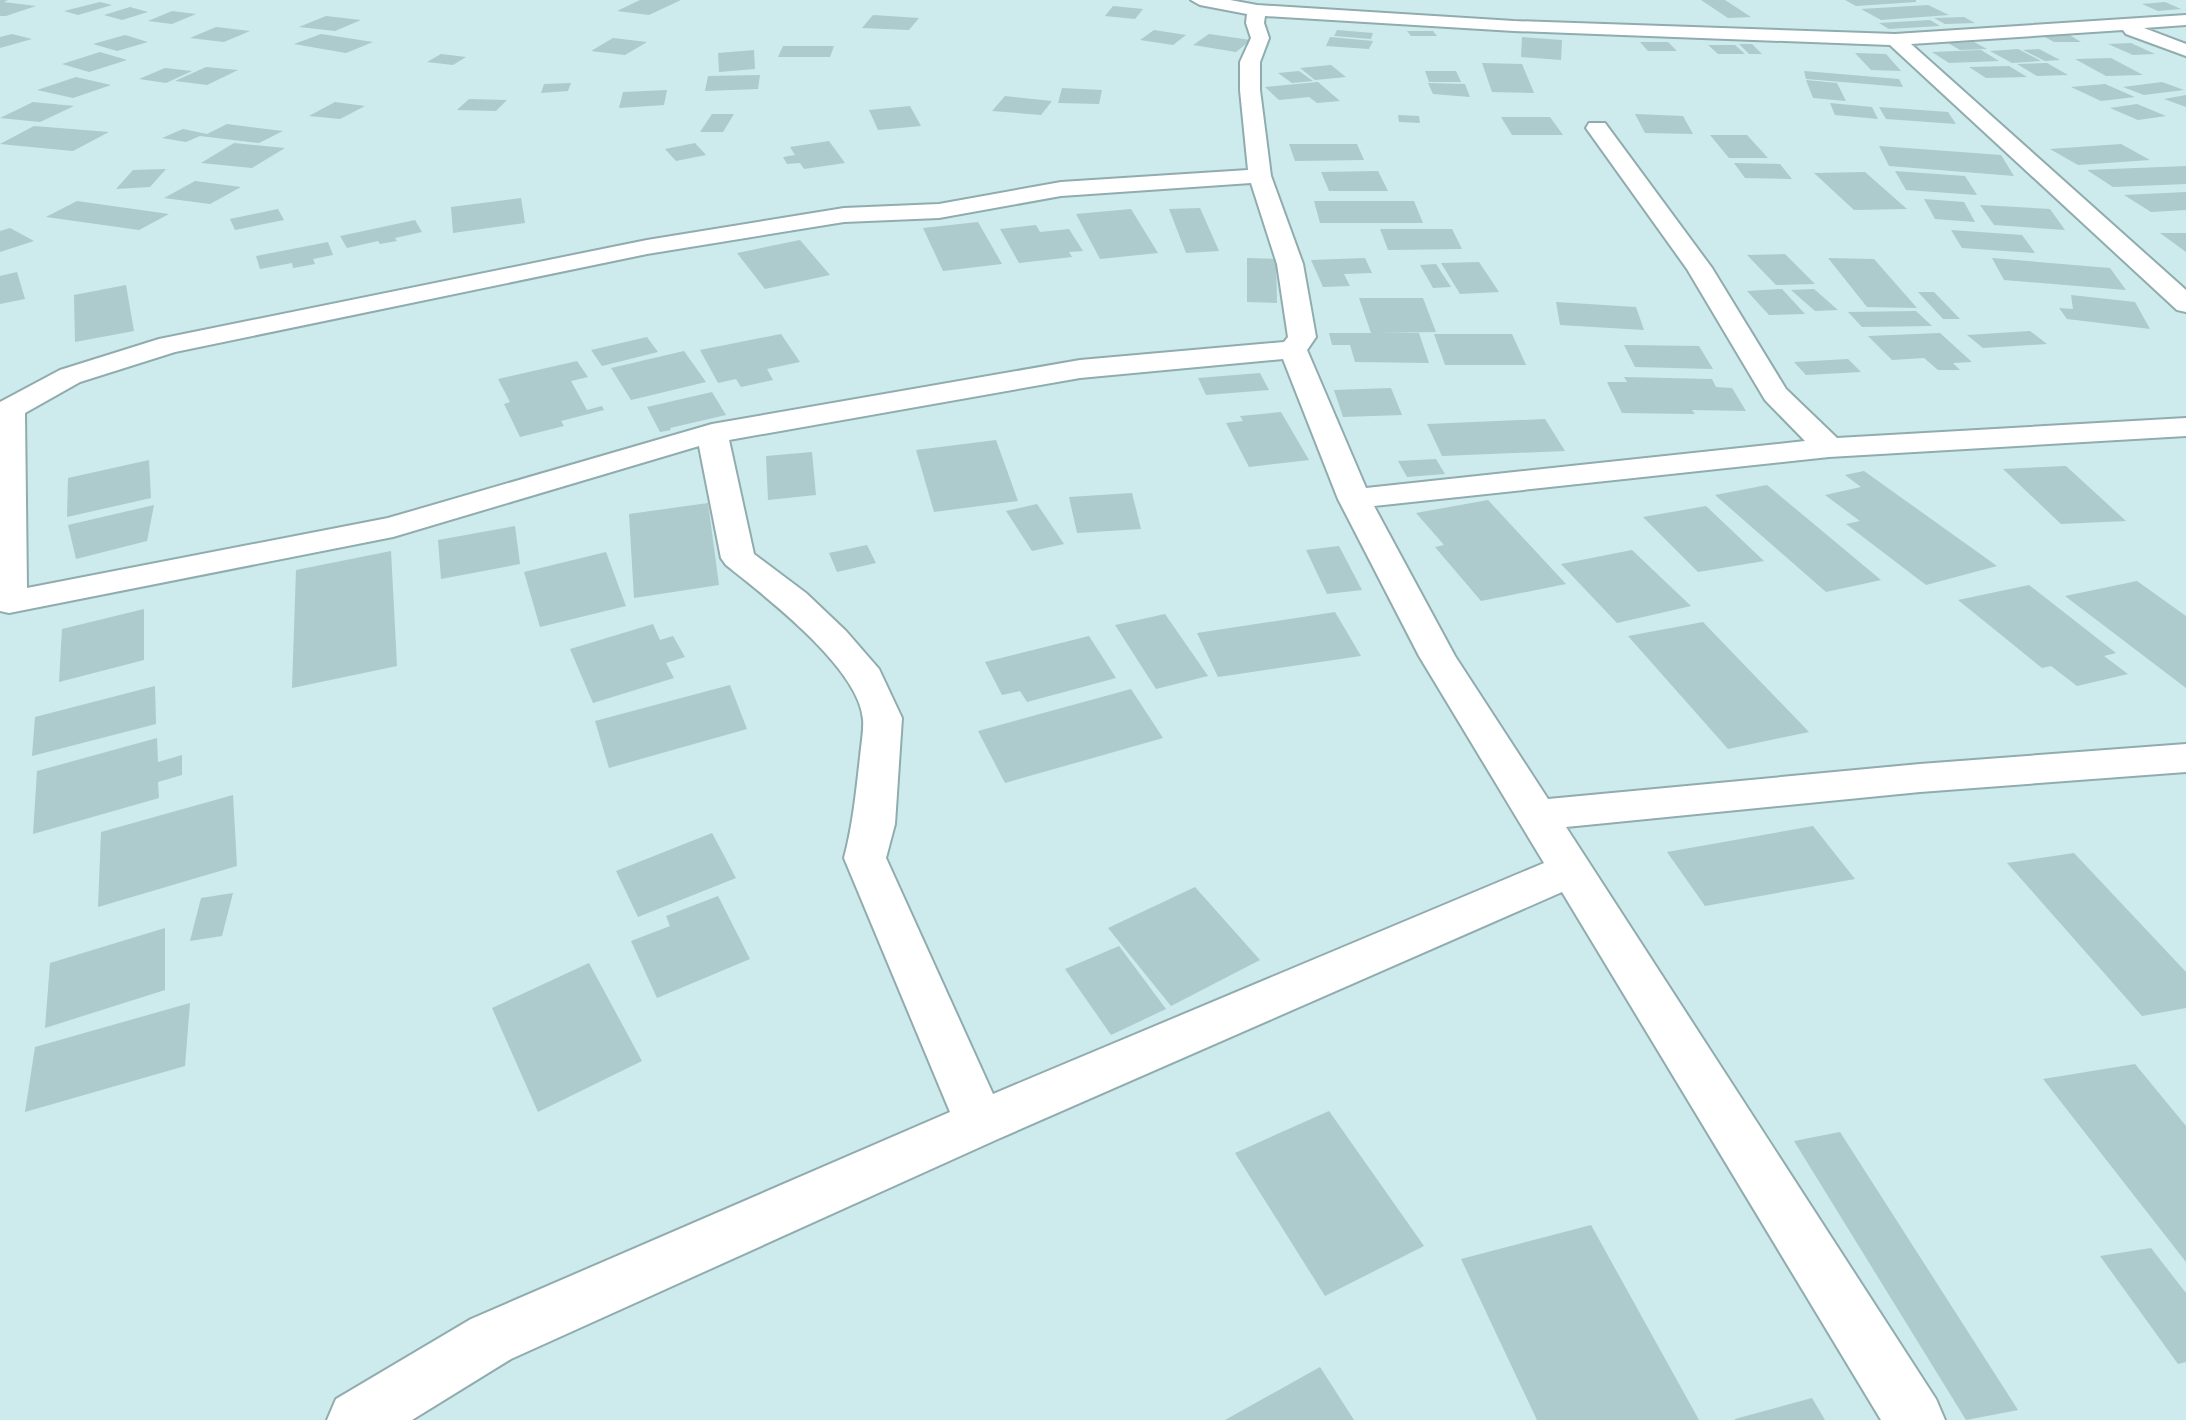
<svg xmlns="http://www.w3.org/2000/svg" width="2186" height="1420" viewBox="0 0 2186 1420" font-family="Arial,sans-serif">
	<rect width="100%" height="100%" fill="#cdeaec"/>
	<g fill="#adcacc">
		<polygon points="0,0 8,0 4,2 36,6 6,16 0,16"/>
		<polygon points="640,0 681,0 649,15 617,11"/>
		<polygon points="1701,0 1725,0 1751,17 1728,18"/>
		<polygon points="1845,0 1916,0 1916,2 1856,6"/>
		<polygon points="100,2 112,5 78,15 64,11"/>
		<polygon points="2165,2 2181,9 2158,11 2142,4"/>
		<polygon points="1928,5 1949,15 1881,20 1861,9"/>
		<polygon points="1113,6 1143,9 1135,19 1105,16"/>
		<polygon points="130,7 148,12 122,20 104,15"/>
		<polygon points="172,11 196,14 172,24 148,21"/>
		<polygon points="873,15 919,18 909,30 862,28"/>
		<polygon points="326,16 361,20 335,31 299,27"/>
		<polygon points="1964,17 1975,23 1945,24 1934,18"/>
		<polygon points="1930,20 1940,26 1889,29 1879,23"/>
		<polygon points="216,27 250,31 224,42 190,38"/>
		<polygon points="1154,30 1186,35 1173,45 1140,40"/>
		<polygon points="1337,30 1373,33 1371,39 1334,36"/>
		<polygon points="1407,31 1433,31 1437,36 1411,36"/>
		<polygon points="12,34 32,39 0,48 0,37"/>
		<polygon points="321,34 373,42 346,53 294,44"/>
		<polygon points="1209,34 1251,40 1236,52 1193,45"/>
		<polygon points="2068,34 2081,42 2054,42 2041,35"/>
		<polygon points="125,35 148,42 117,51 93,44"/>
		<polygon points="1330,37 1373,41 1369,49 1326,46"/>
		<polygon points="1522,37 1562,40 1561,60 1521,57"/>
		<polygon points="613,38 647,42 625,55 591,51"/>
		<polygon points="1640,42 1668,42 1677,51 1648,51"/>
		<polygon points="1974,42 1987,49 1960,50 1948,43"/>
		<polygon points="2131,43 2155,54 2133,55 2108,44"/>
		<polygon points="1739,44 1752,44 1762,54 1749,54"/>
		<polygon points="1708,45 1735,45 1745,54 1718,54"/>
		<polygon points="783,46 834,46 830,57 778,57"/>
		<polygon points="2018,49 2041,61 2012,63 1990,51"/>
		<polygon points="2039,49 2060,60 2045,61 2023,50"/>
		<polygon points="754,50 755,69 719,72 718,53"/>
		<polygon points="1981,50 1999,61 1949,63 1932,52"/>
		<polygon points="100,52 127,60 89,72 62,64"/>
		<polygon points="1855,53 1886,54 1901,71 1871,70"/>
		<polygon points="441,54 466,57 453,65 427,62"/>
		<polygon points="2111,58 2143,75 2106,76 2075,59"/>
		<polygon points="1482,63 1522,64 1534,93 1492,92"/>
		<polygon points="2047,63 2068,75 2037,76 2017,64"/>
		<polygon points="1331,65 1346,77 1315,80 1300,68"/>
		<polygon points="2009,66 2027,77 1986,78 1969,67"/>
		<polygon points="206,67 238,70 207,85 175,81"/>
		<polygon points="165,68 192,71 166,83 139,79"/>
		<polygon points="1299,71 1313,81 1292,83 1278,73"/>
		<polygon points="1425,71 1456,71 1461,82 1429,82"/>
		<polygon points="1804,71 1899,79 1903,87 1806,79"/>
		<polygon points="760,75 758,89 705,91 708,76"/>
		<polygon points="76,77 111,85 73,98 37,90"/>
		<polygon points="1806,80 1837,83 1846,101 1813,98"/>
		<polygon points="1318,82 1340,101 1317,103 1309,97 1279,100 1265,87"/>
		<polygon points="2162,82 2184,90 2144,95 2123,87"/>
		<polygon points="571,83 568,91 541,93 544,84"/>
		<polygon points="1428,83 1465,84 1470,97 1433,94"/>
		<polygon points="2105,84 2135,97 2101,101 2071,87"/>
		<polygon points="1062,88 1102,90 1099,104 1058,103"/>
		<polygon points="667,90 664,105 619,108 623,92"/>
		<polygon points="2186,95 2186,107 2164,99"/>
		<polygon points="1005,96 1052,101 1041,115 992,111"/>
		<polygon points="469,99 507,100 496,111 457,110"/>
		<polygon points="33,102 74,106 40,122 0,118"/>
		<polygon points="335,102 365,106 340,119 309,116"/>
		<polygon points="1830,103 1872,107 1878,119 1835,115"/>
		<polygon points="2137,104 2166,116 2138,120 2110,108"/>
		<polygon points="910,106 921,126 878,130 869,110"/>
		<polygon points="1879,107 1948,112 1956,124 1886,119"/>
		<polygon points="712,114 734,114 723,132 700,132"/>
		<polygon points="1635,114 1683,116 1693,134 1645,133"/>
		<polygon points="1398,115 1419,116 1420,123 1399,122"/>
		<polygon points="1501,117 1550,117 1563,135 1512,135"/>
		<polygon points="227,124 283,131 259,143 200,136 186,142 162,138 183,129 207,134"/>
		<polygon points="34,126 109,132 73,151 0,144"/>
		<polygon points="1710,135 1747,135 1768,158 1729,158"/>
		<polygon points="829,141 845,163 804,169 800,163 787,164 783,157 795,155 790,147"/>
		<polygon points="234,143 285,148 252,168 201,163"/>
		<polygon points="695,143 706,155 676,161 665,149"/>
		<polygon points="1289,144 1357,144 1364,160 1295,161"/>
		<polygon points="2121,144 2150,160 2078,165 2050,149"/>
		<polygon points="1879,146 2001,155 2014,176 1889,166"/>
		<polygon points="1734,163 1780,164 1792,179 1745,178"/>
		<polygon points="2186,166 2186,184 2113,187 2087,170"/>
		<polygon points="166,169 150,187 116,189 133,170"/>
		<polygon points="1378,171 1388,191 1329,191 1321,172"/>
		<polygon points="1895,171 1965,176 1977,195 1906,190"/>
		<polygon points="1865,172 1907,209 1854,210 1814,173"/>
		<polygon points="195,181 241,187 210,204 164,198"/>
		<polygon points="2186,192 2186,210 2151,212 2124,195"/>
		<polygon points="521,198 525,223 453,233 451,207"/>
		<polygon points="1924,199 1964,202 1975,222 1935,219"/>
		<polygon points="77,201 169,214 139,230 46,217"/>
		<polygon points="1314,201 1414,201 1423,223 1320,223"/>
		<polygon points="1980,205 2050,209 2065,230 1994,225"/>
		<polygon points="1200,208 1219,251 1186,253 1169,209"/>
		<polygon points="278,209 284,220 235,230 230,219"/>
		<polygon points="1131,209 1158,253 1100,259 1076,214"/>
		<polygon points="415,220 422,232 395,238 397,241 380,244 378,241 347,248 340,236"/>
		<polygon points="978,222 1002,264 943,271 923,228"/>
		<polygon points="1036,225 1040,232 1069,229 1083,251 1069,252 1072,257 1019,263 1000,229"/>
		<polygon points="10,228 34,241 0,252 0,231"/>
		<polygon points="1380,229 1452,229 1462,249 1388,250"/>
		<polygon points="1951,230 2022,235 2035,253 1962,248"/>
		<polygon points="2160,233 2186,233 2186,252"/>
		<polygon points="800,240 830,275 765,289 737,253"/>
		<polygon points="328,242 333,255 313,259 315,264 293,268 292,263 260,269 256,256"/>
		<polygon points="1785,254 1815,284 1776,285 1747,255"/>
		<polygon points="1247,258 1276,259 1277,303 1247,302"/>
		<polygon points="1365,258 1372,273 1344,274 1350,286 1323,287 1311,260"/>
		<polygon points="1828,258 1874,259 1917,308 1867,307"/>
		<polygon points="1992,258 2110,268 2126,290 2004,280"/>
		<polygon points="1479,262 1499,292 1460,294 1441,263"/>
		<polygon points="1436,264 1451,287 1433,288 1420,265"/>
		<polygon points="17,272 25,299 0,304 0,276"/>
		<polygon points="126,285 134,331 75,342 74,295"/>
		<polygon points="1782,289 1805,314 1769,315 1747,291"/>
		<polygon points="1814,289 1838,310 1815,311 1791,290"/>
		<polygon points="1918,292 1934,292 1960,319 1943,319"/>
		<polygon points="2071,295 2135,302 2150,329 2067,319 2059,308 2073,309"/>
		<polygon points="1359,298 1423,298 1436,332 1380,333 1419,333 1429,363 1355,362 1350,345 1332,345 1329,333 1371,333"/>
		<polygon points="1556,302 1636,307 1644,330 1560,325"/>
		<polygon points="1916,311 1932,326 1862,327 1848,312"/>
		<polygon points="2030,331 2047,344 1983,348 1967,335"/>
		<polygon points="1940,333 1972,362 1953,363 1960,370 1938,370 1924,358 1892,360 1868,336"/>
		<polygon points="781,334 800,362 767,369 773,380 741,387 736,379 718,383 700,350"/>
		<polygon points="1434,334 1512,334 1526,365 1445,365"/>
		<polygon points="647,337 658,352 602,366 591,350"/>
		<polygon points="1624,345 1699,346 1713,369 1635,367"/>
		<polygon points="684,351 706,382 631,400 611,368"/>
		<polygon points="1848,359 1861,372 1806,375 1794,362"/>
		<polygon points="577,361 588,377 571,381 587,410 602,406 604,410 561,421 564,426 520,437 504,404 510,402 498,379"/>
		<polygon points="1260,373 1269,390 1206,395 1198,378"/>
		<polygon points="1624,377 1712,379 1716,387 1732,388 1746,411 1692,410 1695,414 1622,413 1607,382 1627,382"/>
		<polygon points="1391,388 1402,415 1343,417 1334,390"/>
		<polygon points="712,392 726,415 670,428 671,430 660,432 647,407"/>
		<polygon points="1281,412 1309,460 1249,467 1226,423 1243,421 1240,416"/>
		<polygon points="1545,419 1565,451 1442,456 1427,424"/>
		<polygon points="996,440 1018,501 934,512 916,450"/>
		<polygon points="812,452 816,495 768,500 766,456"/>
		<polygon points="1436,459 1445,474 1407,477 1398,461"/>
		<polygon points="149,460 151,498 67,517 68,478"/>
		<polygon points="2066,466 2126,521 2061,524 2003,469"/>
		<polygon points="1864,471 1997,566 1926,585 1846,524 1860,521 1825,495 1861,487 1845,475"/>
		<polygon points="1767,485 1881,580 1826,592 1715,495"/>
		<polygon points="1132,493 1141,529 1077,533 1069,497"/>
		<polygon points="1488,500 1566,584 1481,601 1435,547 1444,545 1416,513"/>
		<polygon points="708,503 719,585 634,598 629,514"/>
		<polygon points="1037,504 1064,544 1032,551 1006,511"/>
		<polygon points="154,505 147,541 76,559 68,525"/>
		<polygon points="1706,506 1764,561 1698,572 1643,517"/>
		<polygon points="515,526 520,564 441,579 438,540"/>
		<polygon points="867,545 876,563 837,572 829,553"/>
		<polygon points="1339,546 1362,590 1327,594 1306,550"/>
		<polygon points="1632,550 1691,606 1617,623 1561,564"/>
		<polygon points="391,551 397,666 292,688 296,570"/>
		<polygon points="606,552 626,606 540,627 524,572"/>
		<polygon points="2137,581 2186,616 2186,688 2065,596"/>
		<polygon points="2029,585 2116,653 2104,656 2128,674 2077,686 2051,666 2042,668 1958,600"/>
		<polygon points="144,609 144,660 59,682 62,629"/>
		<polygon points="1335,612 1361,656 1218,677 1197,633"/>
		<polygon points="1165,614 1208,676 1156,689 1115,625"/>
		<polygon points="1703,622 1809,732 1728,749 1628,636"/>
		<polygon points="653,624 660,640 673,636 685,657 666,663 674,678 593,703 570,649"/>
		<polygon points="1089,636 1116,678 1027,702 1020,691 1002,695 985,662"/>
		<polygon points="730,685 747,729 609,768 595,721"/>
		<polygon points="155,686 156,724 32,756 35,717"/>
		<polygon points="1131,689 1163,738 1005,783 978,731"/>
		<polygon points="157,738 158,762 182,755 182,775 158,782 159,798 33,834 37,771"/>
		<polygon points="233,795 237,866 98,907 101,832"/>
		<polygon points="1813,826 1855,879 1705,906 1667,852"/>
		<polygon points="712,833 736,878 638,917 616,871"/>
		<polygon points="2074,853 2186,972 2186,1008 2142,1016 2007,863"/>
		<polygon points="1195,887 1260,960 1171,1006 1108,928"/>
		<polygon points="233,893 222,936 190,941 201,898"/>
		<polygon points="718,896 750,959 657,998 631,941 670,926 666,916"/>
		<polygon points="165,928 165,990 45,1028 50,963"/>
		<polygon points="1119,946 1166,1009 1111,1035 1065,969"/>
		<polygon points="589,963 642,1061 538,1112 492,1008"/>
		<polygon points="190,1003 185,1066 25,1112 35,1047"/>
		<polygon points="2135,1064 2186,1126 2186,1262 2043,1079"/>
		<polygon points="1329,1111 1424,1246 1325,1296 1235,1153"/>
		<polygon points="1840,1132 2018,1410 1966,1420 1794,1141"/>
		<polygon points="1591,1225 1699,1420 1537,1420 1461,1259"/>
		<polygon points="2151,1248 2186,1293 2186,1362 2178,1364 2100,1256"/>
		<polygon points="1320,1367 1354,1420 1225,1420"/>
		<polygon points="1812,1398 1825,1420 1735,1420 1735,1419"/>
	</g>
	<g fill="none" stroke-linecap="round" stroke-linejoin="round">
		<g stroke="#90acae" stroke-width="4">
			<path id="minor" d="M1191,0H1230L1257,5L1514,21L1895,34L2186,15V25L2144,28L2186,44V56L2126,34L2123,30L1911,44L2186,290V312L2177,310L1890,45L1514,31L1265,16L1264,23L1269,38L1260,62V90L1271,176L1303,264L1316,337L1307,350L1366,488L1805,441L1765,400L1687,269L1586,128L1589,123H1605L1712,268L1786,389L1837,438L2186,418V436L1829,457L1374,506L1455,656L1548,799L1920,764L2186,744V772L1920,792L1566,827L1936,1399L1945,1420H1881L1562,892L998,1139L511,1359L412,1420H327L336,1399L471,1319L950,1112L844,858C853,824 856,792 860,757C861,745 864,731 863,719C859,668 765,596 726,565L721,558L699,446L393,537L9,613L0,611V402L60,370L159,339L647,240L844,208L939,204L1061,182L1248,170L1240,90V62L1251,38L1246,23L1247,14L1200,5ZM1251,183L1277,264L1288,337L1284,342L1080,360L712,424L388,518L27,588L25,413L80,382L175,352L647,254L844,222L939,218L1061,196ZM1283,359L1338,499L1419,656L1544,863L993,1094L886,858L895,824L902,718L879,669L846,631L806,593L754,554L729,440L1080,378Z"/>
		</g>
		<use href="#minor" fill="#fff" fill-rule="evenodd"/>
	</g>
</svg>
